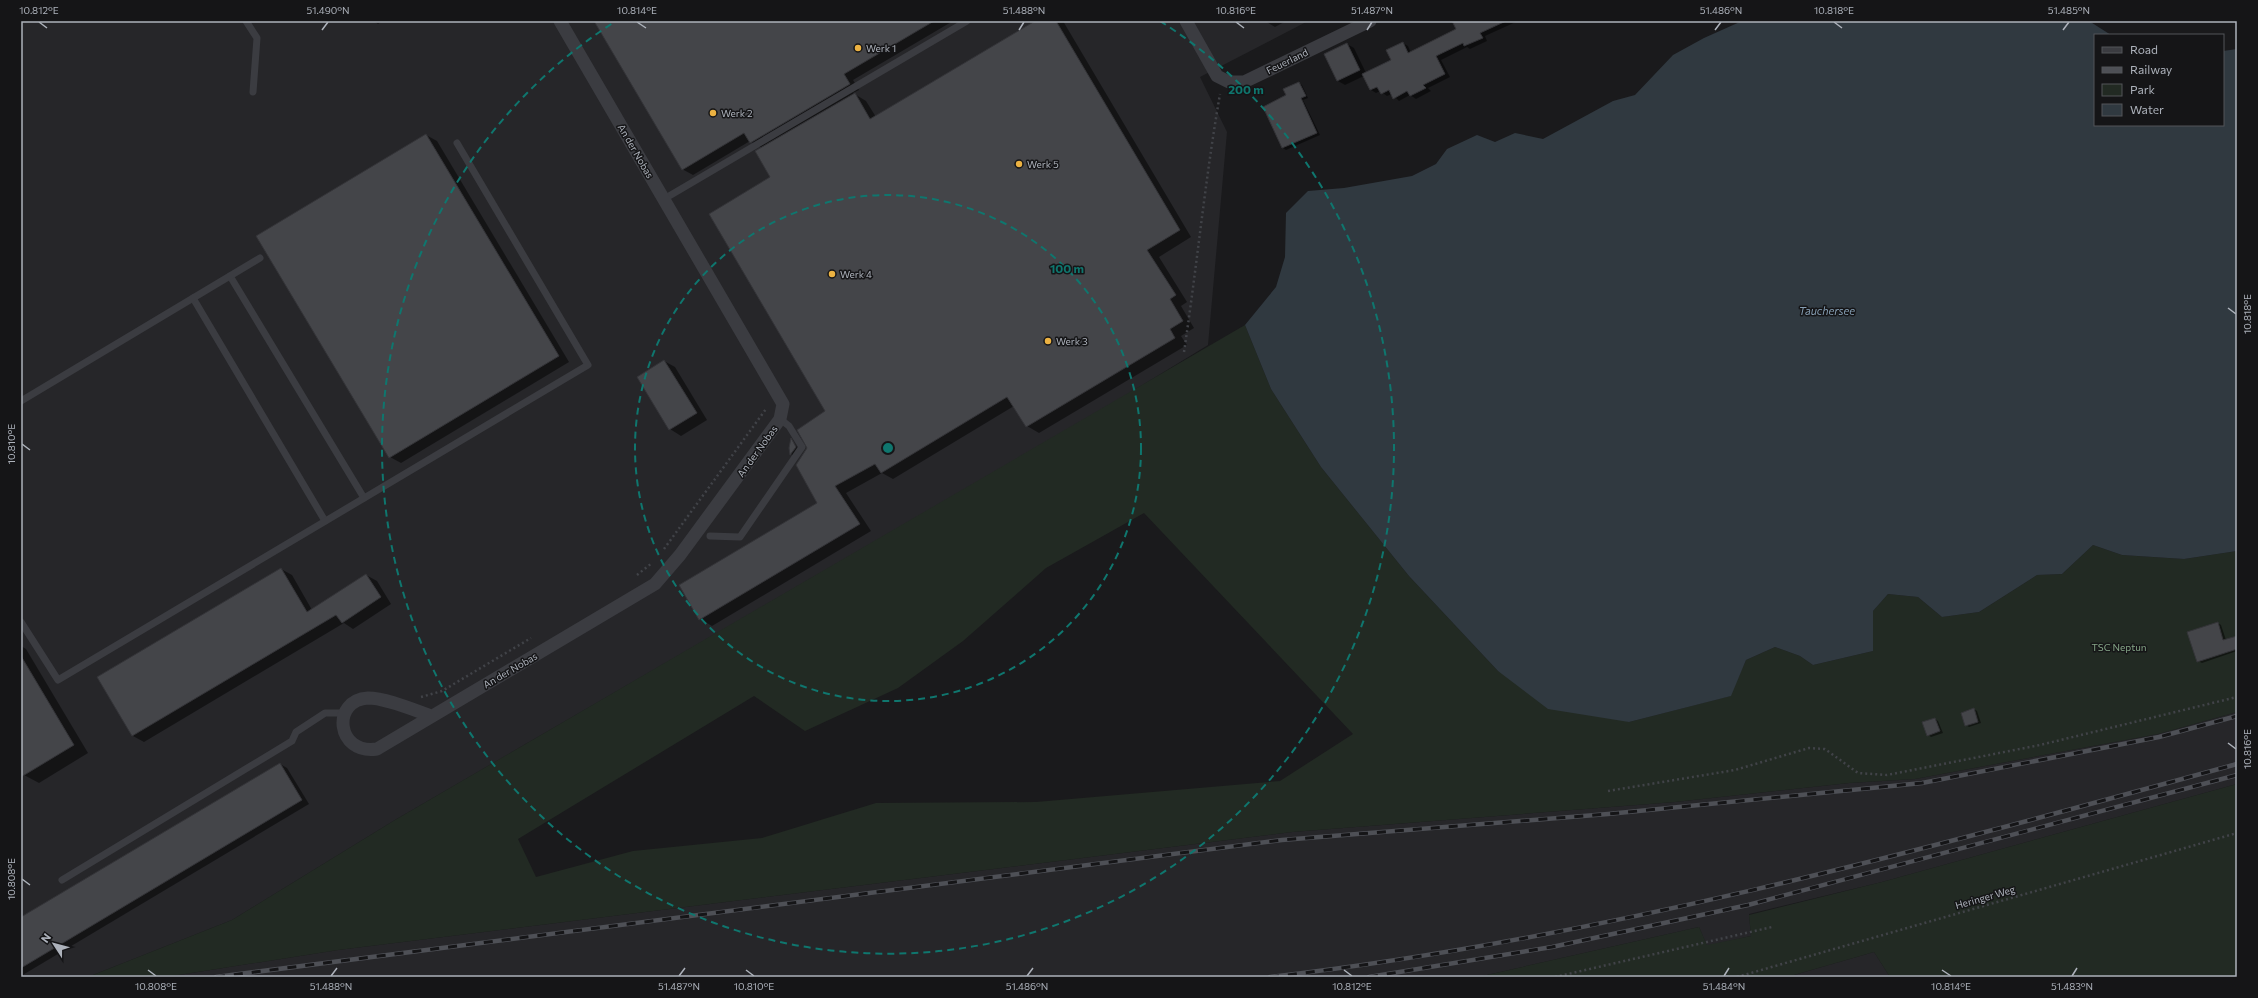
<svg xmlns="http://www.w3.org/2000/svg" width="2258" height="998" viewBox="0 0 2258 998" font-family="Commissioner,sans-serif">
	<rect width="100%" height="100%" fill="#1a1a1c"/>
	<g fill="#262629">
		<polygon points="21,21 1308,21 1200,77 1227,132 1208,345 1113,403 395,820 232,920 88,977 21,977"/>
		<polygon points="2237,712 2237,784 1882,882 1749,914 1751,936 1707,946 1699,927 1478,977 166,977 338,950 1292,832 1675,802 1849,783 1915,779 2158,734"/>
		<polygon points="1874,952 1890,977 1787,977"/>
	</g>
	<g fill="#222a23" fill-rule="evenodd">
		<path d="M1245,325L1271,389L1321,467L1409,576L1498,671L1629,722L1730,696L1746,660L1775,647L1800,656L1813,665L1873,651V611L1888,594L1918,597L1942,617L1979,612L2037,575L2062,574L2093,545L2122,555L2184,559L2237,551V712L2158,734L1915,779L1849,783L1675,802L1292,832L338,950L166,977H88L232,920L395,820ZM1144,513L1353,734L1280,781L1036,802L876,803L762,838L633,851L536,877L518,839L754,696L805,731L898,688L963,641L1046,568Z"/>
		<polygon points="2237,784 2237,977 1890,977 1874,952 1787,977 1478,977 1699,927 1707,945 1751,936 1749,915 1882,882"/>
	</g>
	<polygon fill="#303940" points="1742,21 2089,21 2111,35 2095,35 2095,125 2223,125 2223,51 2237,49 2237,551 2184,559 2122,555 2093,545 2062,574 2037,575 1979,612 1942,617 1918,597 1888,594 1873,611 1873,651 1813,665 1800,656 1775,647 1746,660 1731,696 1629,722 1548,709 1498,671 1409,576 1321,467 1271,389 1245,325 1276,287 1285,257 1286,213 1308,191 1344,188 1412,176 1436,164 1447,149 1477,135 1495,142 1515,133 1543,139 1613,101 1635,95 1673,55 1704,38"/>
	<g fill="#0007">
		<polygon points="374,21 382,21 378,24"/>
		<polygon points="595,21 953,21 853,80 859,90 853,93 866,101 876,117 1037,21 1063,21 1191,237 1159,257 1187,302 1181,306 1194,328 1181,336 1187,345 1039,433 1027,426 1014,406 893,479 882,473 846,493 871,531 712,626 700,619 818,504 808,448 826,411 771,177 762,148 750,141 693,175 682,169"/>
		<polygon points="1265,21 1286,21 1275,27"/>
		<polygon points="1453,21 1518,21 1485,36 1487,41 1470,49 1467,47 1441,60 1450,77 1428,88 1431,91 1416,99 1410,95 1399,101 1392,94 1387,96 1380,91 1376,93 1371,90 1364,76 1345,85 1338,81 1325,55 1347,44 1354,48 1366,73 1392,60 1403,43 1408,46 1411,53 1457,30"/>
		<polygon points="1299,83 1302,85 1308,98 1303,100 1320,135 1286,150 1283,148 1264,108 1288,96"/>
		<polygon points="426,135 437,141 569,362 401,463 390,457"/>
		<polygon points="664,361 675,367 707,420 681,436 670,429 638,377"/>
		<polygon points="791,440 799,449 794,456 791,454 790,448"/>
		<polygon points="281,569 292,575 312,610 366,575 377,581 391,604 353,629 344,623 144,742 133,736"/>
		<polygon points="2218,623 2221,625 2226,640 2237,637 2237,651 2202,663 2198,661"/>
		<polygon points="21,646 26,649 88,753 39,783 24,775 21,769"/>
		<polygon points="1974,709 1977,711 1981,723 1969,727 1966,725"/>
		<polygon points="1935,719 1938,721 1943,733 1931,737 1928,735"/>
		<polygon points="280,764 287,768 309,804 21,976 21,918"/>
	</g>
	<g fill="#444549" stroke="#343438">
		<polygon points="594,21 934,21 844,74 850,84 750,143 744,133 682,170"/>
		<polygon points="1035,21 1056,21 1180,230 1147,250 1176,295 1170,299 1183,321 1170,329 1175,338 1026,427 1007,397 881,473 875,464 835,486 860,524 699,620 679,585 817,503 796,465 807,448 797,430 825,411 709,214 770,177 755,151 855,93 870,119"/>
		<polygon points="1452,21 1506,21 1480,33 1483,38 1464,46 1463,43 1436,56 1445,74 1423,85 1426,88 1410,96 1407,91 1393,99 1389,90 1381,94 1377,87 1370,90 1362,74 1391,60 1386,50 1403,42 1408,53 1456,29"/>
		<polygon points="1347,43 1360,70 1337,81 1324,54"/>
		<polygon points="1299,82 1306,96 1301,98 1317,133 1282,148 1263,107 1286,95 1283,89"/>
		<polygon points="426,134 559,356 389,458 256,236"/>
		<polygon points="664,360 697,413 669,430 637,377"/>
		<polygon points="791,438 796,447 790,455 789,448"/>
		<polygon points="281,568 307,612 366,574 381,597 342,623 336,615 132,736 97,677"/>
		<polygon points="2218,622 2223,640 2237,636 2237,649 2197,662 2187,632"/>
		<polygon points="21,656 74,745 21,777"/>
		<polygon points="1974,708 1978,722 1965,726 1961,713"/>
		<polygon points="1935,718 1940,731 1927,736 1922,722"/>
		<polygon points="280,763 302,800 21,968 21,917"/>
	</g>
	<g fill="none" stroke-linecap="round" stroke-linejoin="round">
		<g stroke="#414348" stroke-width="2.5" stroke-dasharray="2 3" stroke-linecap="butt">
			<path d="M1184,352C1197,266 1205,180 1220,94"/>
			<polyline points="664,549 766,409"/>
			<polyline points="637,575 652,563"/>
			<polyline points="421,697 442,691 531,638"/>
			<polyline points="1608,791 1735,770 1809,748 1825,749 1858,773 1887,775 2040,745 2237,697"/>
			<polyline points="1555,977 1772,927"/>
			<polyline points="1737,977 2237,833"/>
		</g>
		<g stroke="#3b3c41" stroke-width="7">
			<polyline points="246,21 257,38 253,92"/>
			<polyline points="664,199 967,21"/>
			<polyline points="230,276 364,498"/>
			<polyline points="193,298 325,521"/>
			<polyline points="21,401 260,258"/>
			<polyline points="710,536 740,537 802,447 789,426 780,419"/>
			<polyline points="21,622 58,680 588,365 457,143"/>
			<polyline points="62,880 292,741 296,732 325,713 345,713"/>
		</g>
		<g stroke="#3b3c41" stroke-width="13">
			<polyline points="1186,21 1217,76 1229,82 1244,82 1370,21"/>
			<path d="M431,716C414,710 386,698 368,698C331,700 336,755 377,749L655,584L680,555L780,419L783,404L560,21"/>
		</g>
		<g stroke="#4e5056" stroke-width="4.5">
			<g id="rail">
				<polyline points="216,977 1282,840 1608,814 1922,783 2159,737 2237,716"/>
				<path d="M1270,977C1599,939 1919,851 2237,764"/>
				<polyline points="1369,977 1552,947 1748,905 2237,775"/>
			</g>
		</g>
		<use href="#rail" stroke="#151517" stroke-width="3" stroke-dasharray="9" stroke-linecap="butt"/>
	</g>
	<path fill="none" stroke="#adb2bb" stroke-width="1.5" d="M39,22L47,28M637,22L646,28M1236,22L1244,28M1834,22L1842,28M322,30L328,22M1019,30L1024,22M1367,30L1372,22M1715,30L1721,22M2063,30L2069,22M2228,308L2236,314M22,444L30,450M2228,743L2236,749M22,879L30,885M148,970L156,976M746,970L754,976M1344,970L1352,976M1942,970L1951,976M331,976L337,968M679,976L685,968M1027,976L1033,968M1724,976L1729,968M2072,976L2077,968"/>
	<g fill="none" stroke="#0f766e" stroke-width="2" stroke-dasharray="7 5">
		<circle cx="888" cy="448" r="253"/>
		<path d="M1160 21A506 506 0 1 1 616 21"/>
	</g>
	<g fill="#ecb242" stroke="#151517" stroke-width="1.5">
		<circle cx="858" cy="48" r="4"/>
		<circle cx="713" cy="113" r="4"/>
		<circle cx="1019" cy="164" r="4"/>
		<circle cx="832" cy="274" r="4"/>
		<circle cx="1048" cy="341" r="4"/>
	</g>
	<g text-anchor="middle" stroke-width="3" stroke-linejoin="round" paint-order="stroke">
		<g font-size="10" fill="#adb2bb" stroke="#151517" text-anchor="start">
			<text x="866" y="52">Werk 1</text>
			<text x="721" y="117">Werk 2</text>
			<text x="1027" y="168">Werk 5</text>
			<text x="840" y="278">Werk 4</text>
			<text x="1056" y="345">Werk 3</text>
		</g>
		<g font-size="10" fill="#adb2bb" stroke="#151517">
			<text transform="translate(1287 61) rotate(-26)" y="4">Feuerland</text>
			<text transform="translate(636 151) rotate(60)" y="4">An der Nobas</text>
			<text transform="translate(757 451) rotate(-54)" y="4">An der Nobas</text>
			<text transform="translate(510 670) rotate(-30)" y="4">An der Nobas</text>
			<text transform="translate(1985 897) rotate(-16)" y="4">Heringer Weg</text>
		</g>
		<g font-size="10" fill="#85a587" stroke="#151517">
			<text x="2119" y="651">TSC Neptun</text>
		</g>
		<g font-size="11" font-style="italic" fill="#869fb4" stroke="#151517">
			<text x="1827" y="315">Tauchersee</text>
		</g>
	</g>
	<circle cx="888" cy="448" r="6" fill="#0f766e" stroke="#151517" stroke-width="2"/>
	<g font-size="12" text-anchor="middle" font-weight="bold" fill="#0f766e" stroke="#151517" stroke-width="3" stroke-linejoin="round" paint-order="stroke">
		<text x="1246" y="94">200 m</text>
		<text x="1067" y="273">100 m</text>
	</g>
	<rect width="2258" height="998" fill="none" stroke="#151517" stroke-width="44"/>
	<rect x="2094" y="34" width="130" height="92" fill="#151517" stroke="#525459"/>
	<rect x="2102" y="47" width="20" height="6" fill="#3b3c41" stroke="#525459"/>
	<text x="2130" y="54" font-size="12" fill="#adb2bb">Road</text>
	<rect x="2102" y="67" width="20" height="6" fill="#4e5056" stroke="#525459"/>
	<text x="2130" y="74" font-size="12" fill="#adb2bb">Railway</text>
	<rect x="2102" y="84" width="20" height="12" fill="#222a23" stroke="#525459"/>
	<text x="2130" y="94" font-size="12" fill="#adb2bb">Park</text>
	<rect x="2102" y="104" width="20" height="12" fill="#303940" stroke="#525459"/>
	<text x="2130" y="114" font-size="12" fill="#adb2bb">Water</text>
	<g transform="translate(54 944) rotate(306)" stroke="#151517" stroke-width="3" paint-order="stroke">
	<path d="M0-3L7 15L0 10L-7 15Z" fill="#adb2bb"/>
	<text y="-6" font-size="11" font-weight="bold" text-anchor="middle" fill="#adb2bb">N</text>
	</g>
	<rect x="22" y="22" width="2214" height="954" fill="none" stroke="#adb2bb" stroke-width="1.5"/>
	<g font-size="10" text-anchor="middle" fill="#adb2bb">
		<text x="39" y="14">10.812°E</text>
		<text x="328" y="14">51.490°N</text>
		<text x="637" y="14">10.814°E</text>
		<text x="1024" y="14">51.488°N</text>
		<text x="1236" y="14">10.816°E</text>
		<text x="1372" y="14">51.487°N</text>
		<text x="1721" y="14">51.486°N</text>
		<text x="1834" y="14">10.818°E</text>
		<text x="2069" y="14">51.485°N</text>
		<text transform="translate(2247 314) rotate(-90)" y="4">10.818°E</text>
		<text transform="translate(11 444) rotate(-90)" y="4">10.810°E</text>
		<text transform="translate(2247 749) rotate(-90)" y="4">10.816°E</text>
		<text transform="translate(11 879) rotate(-90)" y="4">10.808°E</text>
		<text x="156" y="990">10.808°E</text>
		<text x="331" y="990">51.488°N</text>
		<text x="679" y="990">51.487°N</text>
		<text x="754" y="990">10.810°E</text>
		<text x="1027" y="990">51.486°N</text>
		<text x="1352" y="990">10.812°E</text>
		<text x="1724" y="990">51.484°N</text>
		<text x="1951" y="990">10.814°E</text>
		<text x="2072" y="990">51.483°N</text>
	</g>
</svg>
